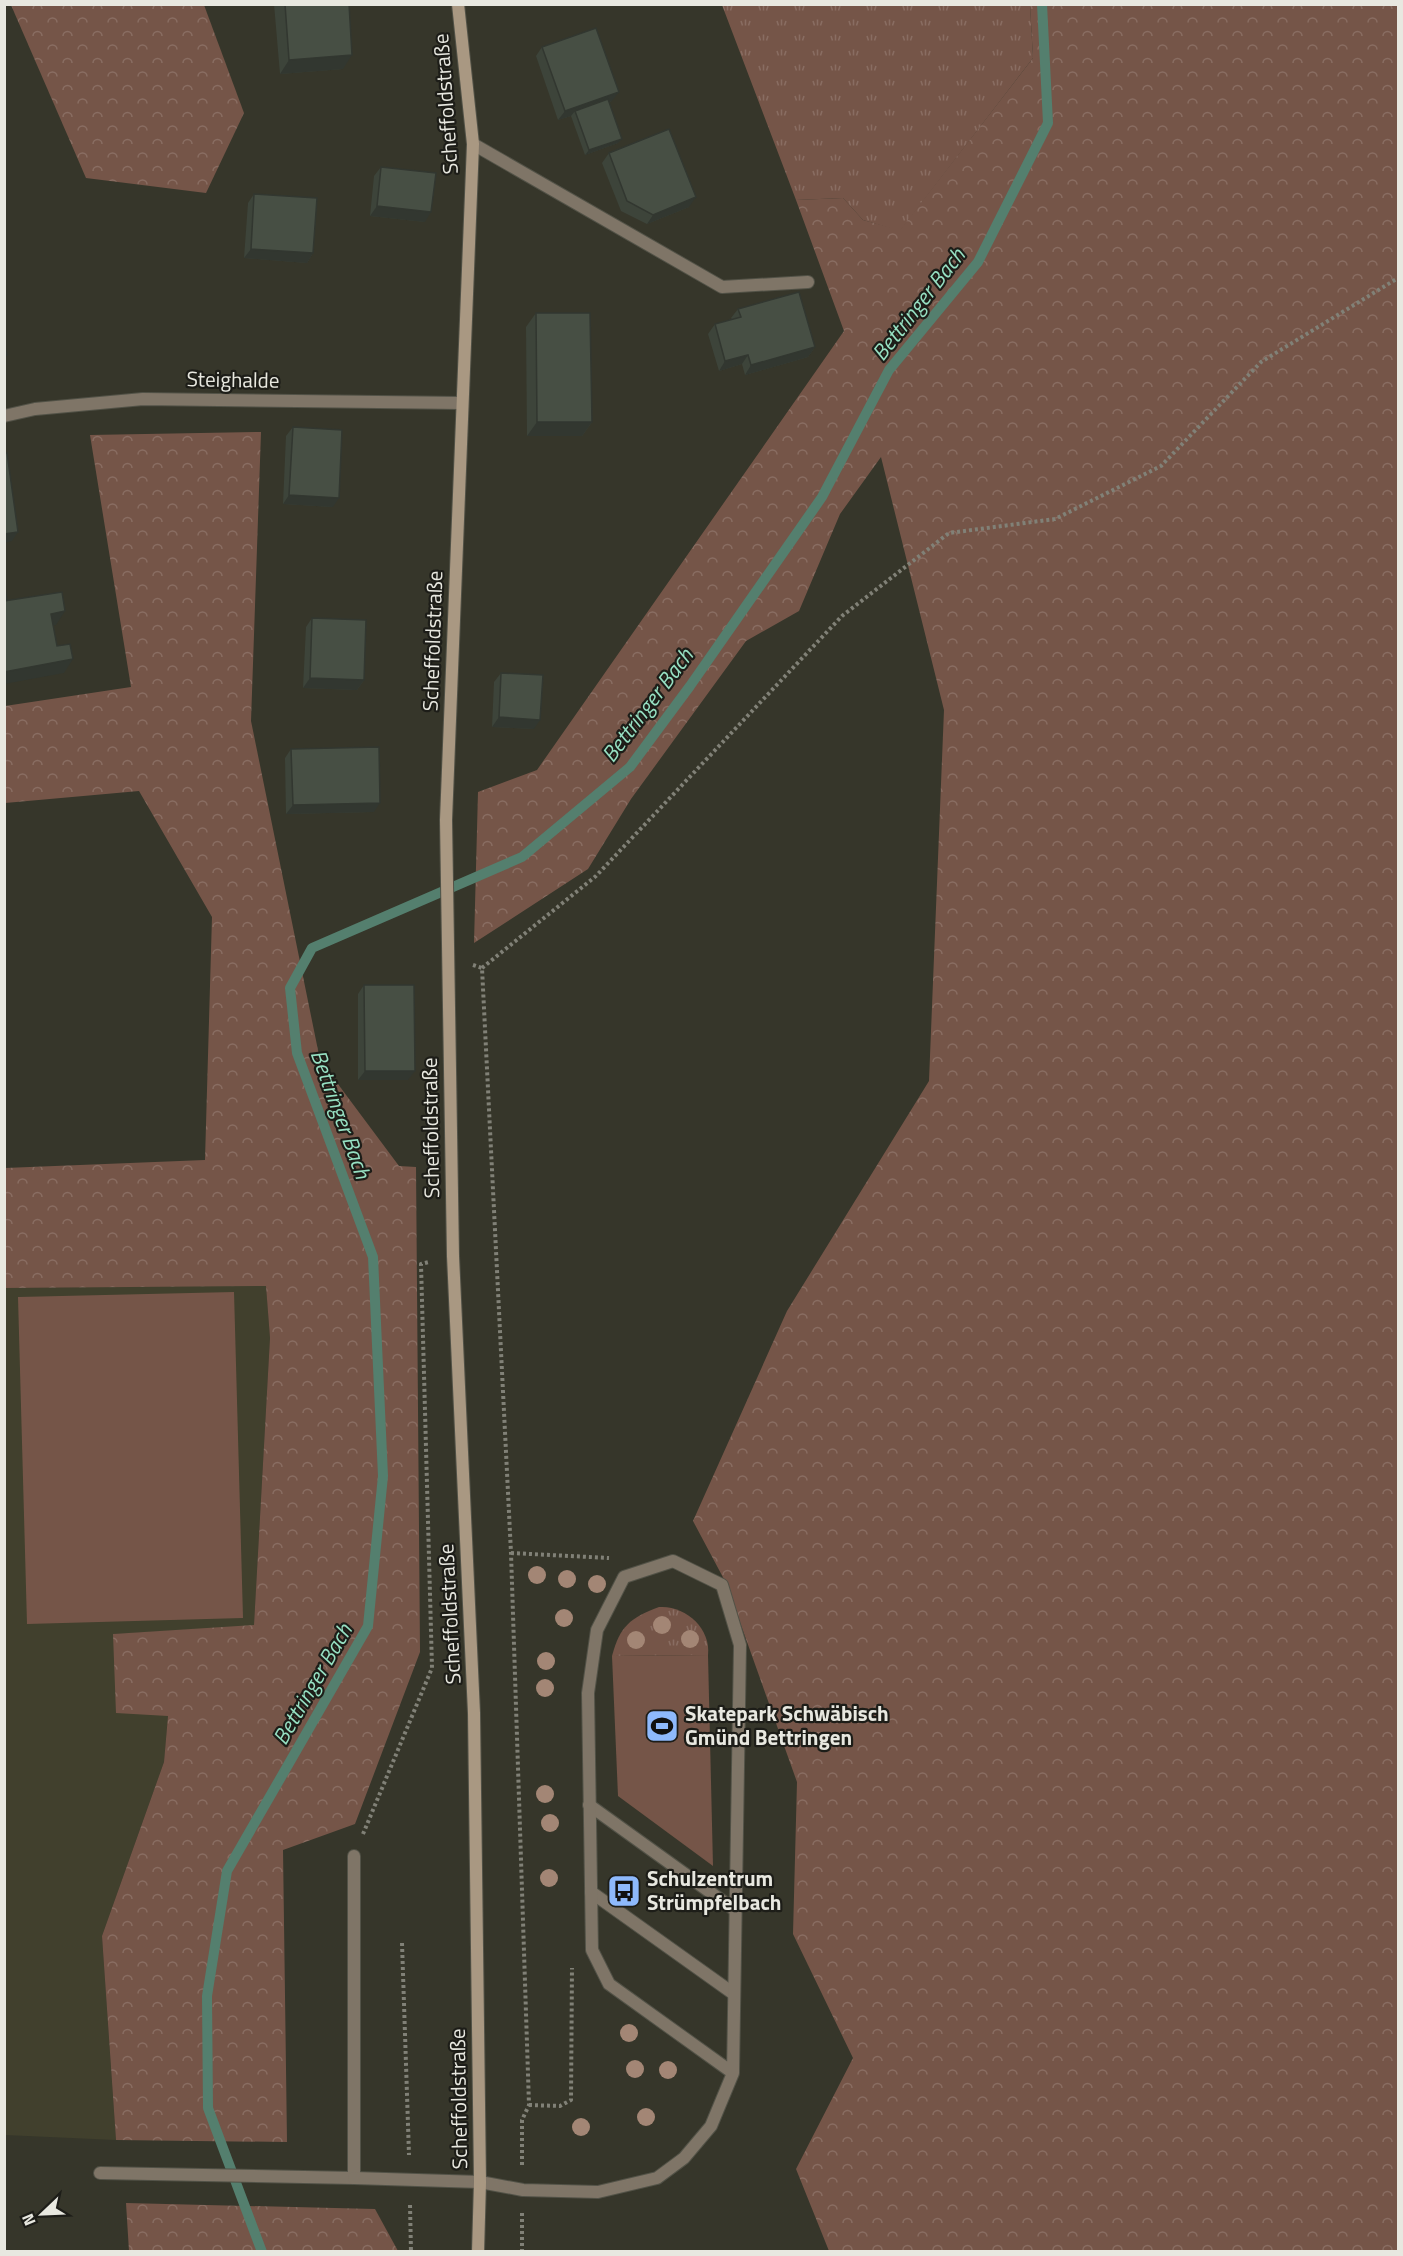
<svg xmlns="http://www.w3.org/2000/svg" width="1403" height="2256" viewBox="0 0 1403 2256" font-family="'Titillium Web',sans-serif">
	<defs>
		<pattern id="grass-tufts" width="24" height="20" patternUnits="userSpaceOnUse" patternTransform="scale(1.5)"><rect width="24" height="20" fill="#755548"/><path d="M3 7l-1-3M5 7V3M7 7l1-3M15 17l-1-3M17 17v-4M19 17l1-3" fill="none" stroke="#896d62"/></pattern>
		<pattern id="forest-crowns" width="20" height="18" patternUnits="userSpaceOnUse" patternTransform="scale(1.5)"><rect width="20" height="18" fill="#755548"/><path d="M2 6a3 3 0 1 1 6 0M12 15a3 3 0 1 1 6 0" fill="none" stroke="#896d62"/></pattern>
	</defs>
	<rect width="100%" height="100%" fill="#36362a"/>
	<polygon fill="#41402d" points="266,1285 270,1338 254,1626 114,1634 168,1716 164,1762 102,1936 116,2140 5,2135 5,1288"/>
	<g fill="url(#grass-tufts)">
		<polygon points="722,5 1030,5 1033,58 900,231 863,220 843,198 796,200"/>
		<path d="M659,1607C685,1605 711,1628 708,1655L612,1656C620,1626 630,1618 659,1607Z"/>
	</g>
	<g fill="url(#forest-crowns)">
		<polygon points="11,5 204,5 244,113 206,193 86,178"/>
		<polygon points="1030,5 1398,5 1398,2251 829,2251 796,2169 853,2058 793,1934 797,1782 726,1583 693,1521 787,1311 929,1081 944,710 881,457 840,514 799,611 746,641 631,799 588,869 474,943 478,792 537,770 844,331 796,200 843,198 863,220 900,230 1033,58"/>
		<polygon points="261,432 251,721 320,1060 399,1166 416,1167 420,1652 355,1824 283,1850 287,2142 116,2140 102,1936 164,1762 168,1716 116,1713 113,1634 254,1625 270,1338 266,1286 5,1288 5,1168 205,1160 212,917 139,791 5,803 5,706 131,687 90,435"/>
		<polygon points="126,2203 375,2209 398,2251 129,2251"/>
	</g>
	<g fill="#755548">
		<polygon points="234,1292 243,1618 27,1624 18,1297"/>
		<polygon points="708,1655 713,1866 618,1796 612,1656"/>
	</g>
	<g fill="none" stroke-linecap="round" stroke-linejoin="round">
		<polyline stroke="#547f6e" stroke-width="10" points="262,2252 208,2108 207,1996 227,1871 368,1626 383,1476 373,1257 297,1053 290,988 312,948 522,857 630,767 690,686 822,497 889,370 978,262 1048,123 1042,4"/>
		<g stroke="#525247" stroke-width="14">
			<g id="service">
				<polyline points="473,144 722,287 808,282"/>
				<polyline points="589,1805 735,1910"/>
				<polyline points="591,1892 734,1994"/>
				<polyline points="100,2173 354,2178 354,1856"/>
				<polyline points="354,2178 480,2182 523,2190 598,2192 657,2178 684,2158 711,2126 733,2073 740,1645 722,1585 673,1561 624,1577 597,1630 588,1693 592,1950 609,1984 733,2073"/>
			</g>
		</g>
		<g stroke="#525247" stroke-width="14">
			<polyline id="minor" points="4,416 35,409 143,399 462,403"/>
		</g>
		<g stroke="#525247" stroke-width="14">
			<polyline id="secondary" points="458,4 473,144 446,820 453,1256 474,1713 480,2182 478,2252"/>
		</g>
		<g stroke="#818177" stroke-width="4" stroke-dasharray="3 3" stroke-linecap="butt">
			<polyline points="473,965 482,968 511,1553 529,2105 522,2120 522,2167"/>
			<polyline points="482,968 596,876 842,616 949,533 1055,519 1161,466 1261,362 1398,278"/>
			<polyline points="511,1553 609,1558"/>
			<polyline points="363,1834 432,1668 421,1264 429,1262"/>
			<polyline points="402,1943 409,2155"/>
			<polyline points="529,2105 560,2106 571,2100 572,1968"/>
			<polyline points="410,2205 411,2252"/>
			<polyline points="522,2252 522,2213"/>
		</g>
		<use href="#service" stroke="#7f7567" stroke-width="12"/>
		<use href="#minor" stroke="#7f7567" stroke-width="12"/>
		<use href="#secondary" stroke="#a99882" stroke-width="12"/>
	</g>
	<g fill="#a38675">
		<circle cx="537" cy="1575" r="9"/>
		<circle cx="567" cy="1579" r="9"/>
		<circle cx="597" cy="1584" r="9"/>
		<circle cx="564" cy="1618" r="9"/>
		<circle cx="662" cy="1625" r="9"/>
		<circle cx="690" cy="1639" r="9"/>
		<circle cx="636" cy="1640" r="9"/>
		<circle cx="546" cy="1661" r="9"/>
		<circle cx="545" cy="1688" r="9"/>
		<circle cx="545" cy="1794" r="9"/>
		<circle cx="550" cy="1823" r="9"/>
		<circle cx="549" cy="1878" r="9"/>
		<circle cx="629" cy="2033" r="9"/>
		<circle cx="635" cy="2069" r="9"/>
		<circle cx="668" cy="2070" r="9"/>
		<circle cx="646" cy="2117" r="9"/>
		<circle cx="581" cy="2127" r="9"/>
	</g>
	<g fill="#3d443a">
		<polygon points="274,4 349,4 343,69 280,74"/>
		<polygon points="542,47 612,101 609,102 618,143 585,155 571,116 558,120 536,56"/>
		<polygon points="609,153 689,207 647,224 621,211 602,163"/>
		<polygon points="381,167 425,222 370,216 374,176"/>
		<polygon points="254,194 313,253 307,263 244,258 248,203"/>
		<polygon points="738,309 815,347 808,357 745,375 742,364 719,371 708,334 715,324 732,319 731,318"/>
		<polygon points="536,313 592,422 582,436 527,436 526,327"/>
		<polygon points="293,427 333,507 283,504 286,436"/>
		<polygon points="312,618 364,680 357,690 303,688 306,627"/>
		<polygon points="501,673 534,729 492,727 494,682"/>
		<polygon points="291,749 374,812 286,814 285,758"/>
		<polygon points="364,985 408,1080 358,1080 358,994"/>
	</g>
	<g fill="#323730">
		<polygon points="352,55 343,69 280,74 289,60"/>
		<polygon points="619,92 612,101 576,114 575,111 571,116 558,120 565,111"/>
		<polygon points="622,139 618,143 585,155 589,150"/>
		<polygon points="696,197 689,207 647,224 653,215"/>
		<polygon points="377,206 431,212 425,222 370,216"/>
		<polygon points="251,249 313,253 307,263 244,258"/>
		<polygon points="815,347 808,357 745,375 751,365"/>
		<polygon points="748,355 742,364 719,371 725,361"/>
		<polygon points="537,422 592,422 582,436 527,436"/>
		<polygon points="289,495 339,498 333,507 283,504"/>
		<polygon points="18,532 12,541 4,543 4,534"/>
		<polygon points="65,611 56,625 41,628 51,614"/>
		<polygon points="73,659 64,673 4,684 4,672"/>
		<polygon points="310,678 364,680 357,690 303,688"/>
		<polygon points="499,717 540,720 534,729 492,727"/>
		<polygon points="380,803 374,812 286,814 293,805"/>
		<polygon points="365,1071 415,1071 408,1080 358,1080"/>
	</g>
	<g fill="#474f44" stroke="#323730" stroke-width="1.5">
		<polygon points="285,4 349,4 352,55 289,60"/>
		<polygon points="596,28 619,92 565,111 542,47"/>
		<polygon points="608,99 622,139 589,150 575,111"/>
		<polygon points="669,129 696,197 653,215 627,201 609,153"/>
		<polygon points="381,167 436,173 431,212 377,206"/>
		<polygon points="254,194 317,198 313,253 251,249"/>
		<polygon points="799,292 815,347 751,365 748,355 725,361 715,324 741,317 738,309"/>
		<polygon points="536,313 590,313 592,422 537,422"/>
		<polygon points="4,344 7,355 4,356"/>
		<polygon points="293,427 342,430 339,498 289,495"/>
		<polygon points="4,453 7,453 18,532 4,534"/>
		<polygon points="4,582 7,601 4,601"/>
		<polygon points="62,592 65,611 51,614 57,646 70,644 73,659 4,672 4,601"/>
		<polygon points="312,618 366,620 364,680 310,678"/>
		<polygon points="501,673 543,675 540,720 499,717"/>
		<polygon points="379,747 380,803 293,805 291,749"/>
		<polygon points="364,985 414,985 415,1071 365,1071"/>
	</g>
	<defs>
		<g id="stadium-square" transform="scale(1.725)"><rect x="-9" y="-9" width="18" height="18" rx="4" fill="#8eb9fc" stroke="#1d1d18"/><path d="M0-5a6.5 5 0 1 0 0 10a6.5 5 0 1 0 0-10ZM-3.5-1.8h7v3.6h-7Z" fill="#111"/></g>
		<g id="bus-square" transform="scale(1.725)"><rect x="-9" y="-9" width="18" height="18" rx="4" fill="#8eb9fc" stroke="#1d1d18"/><path d="M-5-6H5V4H4V6H2V4H-2V6H-4V4H-5ZM-3.5-4V0h7V-4ZM-3.5 1.2v1.5H-2V1.2ZM2 1.2v1.5H3.5V1.2Z" fill="#111"/></g>
	</defs>
	<g fill-rule="evenodd">
		<use href="#stadium-square" x="662" y="1726"/>
		<use href="#bus-square" x="624" y="1891"/>
	</g>
	<g text-anchor="middle" stroke-width="4.5" stroke-linejoin="round" paint-order="stroke">
		<g font-size="21" fill="#e8e8e0" stroke="#1d1d18">
			<text transform="translate(446 104) rotate(-94)" y="7">Scheffoldstraße</text>
			<text transform="translate(233 380) rotate(1)" y="7">Steighalde</text>
			<text transform="translate(433 641) rotate(-88)" y="7">Scheffoldstraße</text>
			<text transform="translate(431 1128) rotate(-91)" y="7">Scheffoldstraße</text>
			<text transform="translate(450 1614) rotate(-93)" y="7">Scheffoldstraße</text>
			<text transform="translate(459 2099) rotate(-91)" y="7">Scheffoldstraße</text>
		</g>
		<g font-size="21" font-weight="bold" fill="#e8e8e0" stroke="#1d1d18" text-anchor="start">
			<text x="685" y="1721">Skatepark Schwäbisch<tspan x="685" dy="24">Gmünd Bettringen</tspan></text>
			<text x="647" y="1886">Schulzentrum<tspan x="647" dy="24">Strümpfelbach</tspan></text>
		</g>
		<g font-size="22" font-style="italic" fill="#97e1c3" stroke="#1d1d18">
			<text transform="translate(918 304) rotate(-52)" y="8">Bettringer Bach</text>
			<text transform="translate(647 705) rotate(-53)" y="8">Bettringer Bach</text>
			<text transform="translate(341 1114) rotate(70)" y="8">Bettringer Bach</text>
			<text transform="translate(312 1684) rotate(-60)" y="8">Bettringer Bach</text>
		</g>
	</g>
	<rect width="1403" height="2256" fill="none" stroke="#e8e8e0" stroke-width="12"/>
	<g transform="translate(42 2214) rotate(247)" stroke="#1d1d18" stroke-width="4.5" paint-order="stroke">
	<path d="M0-4.5L10 22L0 15L-10 22Z" fill="#e8e8e0"/>
	<text y="-9" font-size="16" font-weight="bold" text-anchor="middle" fill="#e8e8e0">N</text>
	</g>
</svg>
